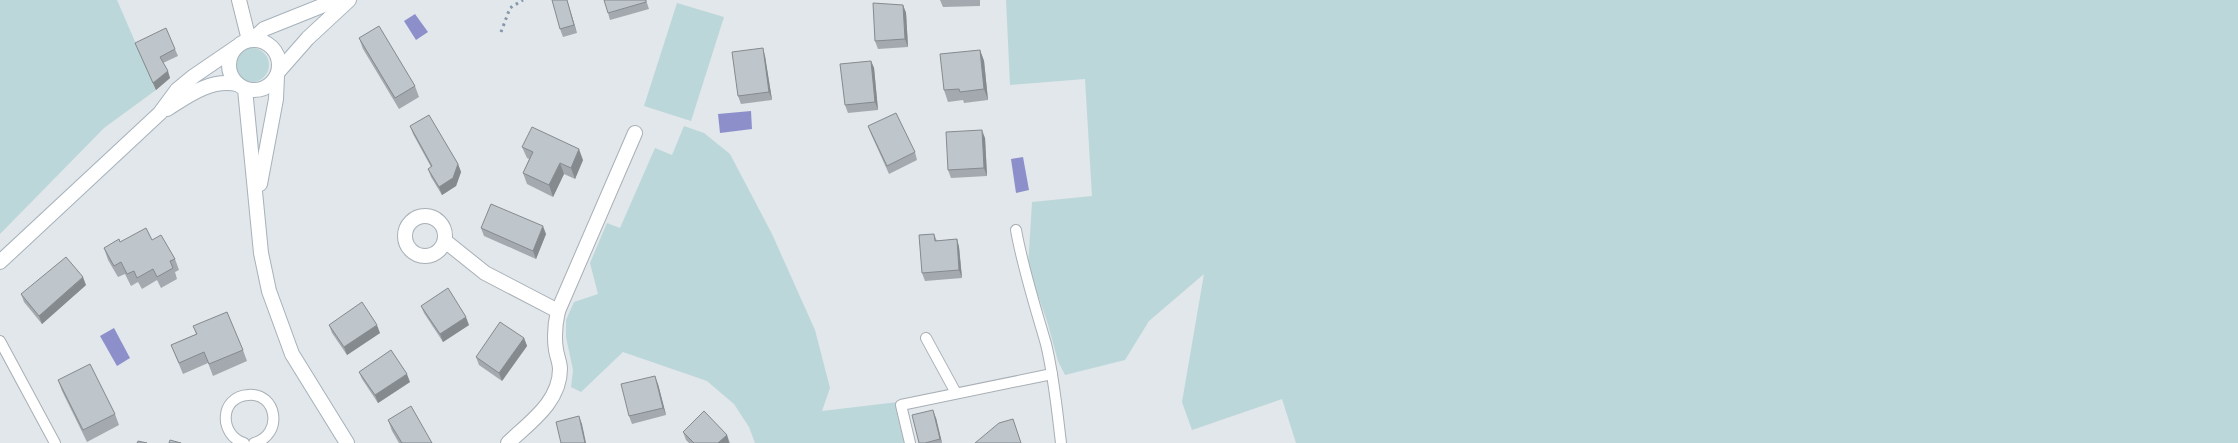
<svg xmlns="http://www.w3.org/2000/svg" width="2238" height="443" viewBox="0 0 2238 443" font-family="'Space Grotesk',sans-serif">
	<rect width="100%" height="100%" fill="#e1e7ea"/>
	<g fill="#bcd7da">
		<polygon points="0,0 117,0 156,90 104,128 0,234"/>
		<polygon points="1006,0 2238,0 2238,443 1296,443 1282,399 1192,430 1182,402 1204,274 1149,321 1125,360 1065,375 1058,361 1047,321 1028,267 1032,202 1092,196 1085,79 1010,85"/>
		<polygon points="677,3 724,17 691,121 644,106"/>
		<circle cx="252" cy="65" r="17"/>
		<polygon points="684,126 704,133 730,154 772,234 815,330 830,388 822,411 898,402 906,443 755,443 749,427 734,404 707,381 623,352 581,392 571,387 573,370 566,337 566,320 574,302 598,294 590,263 607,223 620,228 655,148 672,155"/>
	</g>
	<g fill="#8d8fcb">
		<polygon points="415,14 428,32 416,40 404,21"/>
		<polygon points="751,111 752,129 720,133 718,114"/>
		<polygon points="1023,157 1029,190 1016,193 1011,159"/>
		<polygon points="114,328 130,358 117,366 100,336"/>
	</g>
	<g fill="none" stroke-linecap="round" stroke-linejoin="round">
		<g stroke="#a8afb5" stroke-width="12">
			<g id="service">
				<path d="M1016,230C1023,269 1035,306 1046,344C1054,377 1057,410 1061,443"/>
				<polyline points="926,338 956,393"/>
				<polyline points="0,341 55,443"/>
				<path d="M244,443C219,435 219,397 248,395C277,392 284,435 254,443"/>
				<polyline points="910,443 901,405 1052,374"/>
			</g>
		</g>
		<g stroke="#a8afb5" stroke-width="16">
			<g id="minor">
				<polyline points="239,0 249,40"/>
				<circle cx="425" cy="236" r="20"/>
				<polyline points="445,241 485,273 558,311"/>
				<path d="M508,443C530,422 560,402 560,369C560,363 557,356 556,350C554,337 555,324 558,311L635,133"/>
			</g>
		</g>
		<g stroke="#a6b1bb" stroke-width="16">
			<g id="secondary">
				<polyline points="253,39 264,29 329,3 348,0"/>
				<circle cx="254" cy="65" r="25"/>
				<polyline points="279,71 308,38 349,0"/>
				<polyline points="245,89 261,253 269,291 292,354 347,443"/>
				<path d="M167,109C189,95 210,79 237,84"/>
				<polyline points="260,184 276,99 277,76"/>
				<polyline points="0,262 160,113 177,90 194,76 235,48"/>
			</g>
		</g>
		<polyline stroke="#8497ab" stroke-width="3" stroke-dasharray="2.5 4" stroke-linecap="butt" points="501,32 510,8 523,0"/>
		<use href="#service" stroke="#fff" stroke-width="10"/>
		<use href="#minor" stroke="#fff" stroke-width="14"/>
		<use href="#secondary" stroke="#fff" stroke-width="14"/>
	</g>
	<g fill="#a3a9af">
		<polygon points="567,0 577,33 563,37 560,29"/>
		<polygon points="646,0 649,9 610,20 608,13"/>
		<polygon points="940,0 980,0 980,6 943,7"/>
		<polygon points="903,5 906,13 908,47 878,49 875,41"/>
		<polygon points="359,38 415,86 419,97 399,109 363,49"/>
		<polygon points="135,43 175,49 178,56 163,63 170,78 156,90"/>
		<polygon points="980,50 984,61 988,100 964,103 963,100 948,102 944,90"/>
		<polygon points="765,56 772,100 741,104 738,96"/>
		<polygon points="871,61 874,68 878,110 848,113 845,105"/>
		<polygon points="410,126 458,164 461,172 456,186 442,195 431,177 428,169 431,167 413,134"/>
		<polygon points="868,126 915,152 917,160 889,174 871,134"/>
		<polygon points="985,138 987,176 951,178 948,170"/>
		<polygon points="522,147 583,160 575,179 564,174 553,197 527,184 523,173 529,159 527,158"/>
		<polygon points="481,228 546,234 536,259 484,236"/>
		<polygon points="934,234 937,241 957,239 959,247 962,278 925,281 922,273"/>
		<polygon points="152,240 175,259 179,270 175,272 177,279 161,288 157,280 142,289 138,282 131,286 125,274 118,277 108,260 104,248 120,242"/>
		<polygon points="86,285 42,324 24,302 21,294"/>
		<polygon points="421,306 469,325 443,342 424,313"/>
		<polygon points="329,325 380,333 347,355 332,333"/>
		<polygon points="193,326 243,350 247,361 213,376 208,363 183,374 171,345 196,334"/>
		<polygon points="524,338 527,346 502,381 479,365 476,357"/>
		<polygon points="359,372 410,382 378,403 362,379"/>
		<polygon points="58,380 115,414 119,425 87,442 62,391"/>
		<polygon points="658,384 666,415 632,424 629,416"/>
		<polygon points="936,418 942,443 919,443"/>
		<polygon points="388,420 432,443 399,443 392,431"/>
		<polygon points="683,432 727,435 730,443 689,443 686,440"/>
	</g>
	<g fill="#858a8e">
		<polygon points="567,0 577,33 574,25"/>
		<polygon points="903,5 906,13 908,47 905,39"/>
		<polygon points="763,48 765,56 772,100 769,92"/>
		<polygon points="980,50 984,61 988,100 984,89"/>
		<polygon points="871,61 874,68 878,110 875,102"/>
		<polygon points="168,71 170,78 156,90 153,83"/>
		<polygon points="982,130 985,138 987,176 984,168"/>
		<polygon points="579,149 583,160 575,179 571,168"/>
		<polygon points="560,163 564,174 553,197 549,185"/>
		<polygon points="458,164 461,172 456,186 442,195 439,187"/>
		<polygon points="543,226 546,234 536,259 533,251"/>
		<polygon points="957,239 959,247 962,278 959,270"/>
		<polygon points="83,277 86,285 42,324 39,316"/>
		<polygon points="466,317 469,325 443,342 440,334"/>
		<polygon points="377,325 380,333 347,355 344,347"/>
		<polygon points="524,338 527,346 502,381 499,373"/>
		<polygon points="407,374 410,382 378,403 375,395"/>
		<polygon points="655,376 658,384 666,415 663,408"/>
		<polygon points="933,410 936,418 942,443 940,439"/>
		<polygon points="579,416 582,424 586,443 585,443"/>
		<polygon points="727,435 729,443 718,443"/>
	</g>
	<g fill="#bec5cb" stroke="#858a8e">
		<polygon points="552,0 567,0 574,25 560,29"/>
		<polygon points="604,0 646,0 646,2 608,13"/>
		<polygon points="873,3 903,5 905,39 875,41"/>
		<polygon points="379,26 415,86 395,98 359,38"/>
		<polygon points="166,28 175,49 160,57 168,71 153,83 135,43"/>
		<polygon points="763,48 769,92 738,96 732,52"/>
		<polygon points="980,50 984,89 960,92 959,89 944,90 940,54"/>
		<polygon points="871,61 875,102 845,105 840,64"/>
		<polygon points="896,113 915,152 887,166 868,126"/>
		<polygon points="429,115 458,164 453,178 439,187 428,169 432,166 410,126"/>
		<polygon points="532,127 579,149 571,168 560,163 549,185 523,173 533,152 522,147"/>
		<polygon points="982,130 984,168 948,170 946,132"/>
		<polygon points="491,204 543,226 533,251 481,228"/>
		<polygon points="146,228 152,240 161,235 175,259 170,261 173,268 157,277 153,269 137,278 134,271 127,274 121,262 114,266 104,248 119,239 120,242"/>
		<polygon points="934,234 935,241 957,239 959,270 922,273 919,235"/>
		<polygon points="66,257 83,277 39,316 21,294"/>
		<polygon points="448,288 466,317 440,334 421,306"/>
		<polygon points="362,302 377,325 344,347 329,325"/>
		<polygon points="227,312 243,350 209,364 204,352 179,363 171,345 197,334 193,326"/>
		<polygon points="500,322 524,338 499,373 476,357"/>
		<polygon points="391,350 407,374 375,395 359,372"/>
		<polygon points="90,364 115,414 83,430 58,380"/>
		<polygon points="655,376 663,408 629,416 621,384"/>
		<polygon points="411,406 432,443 402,443 388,420"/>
		<polygon points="933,410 940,439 925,443 919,443 912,415"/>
		<polygon points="704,411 727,435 718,443 694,443 683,432"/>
		<polygon points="579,416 585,443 561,443 556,422"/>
		<polygon points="1013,419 1021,443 975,443 999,423"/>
		<polygon points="170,440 181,443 169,443"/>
		<polygon points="138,441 147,443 137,443"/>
	</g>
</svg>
